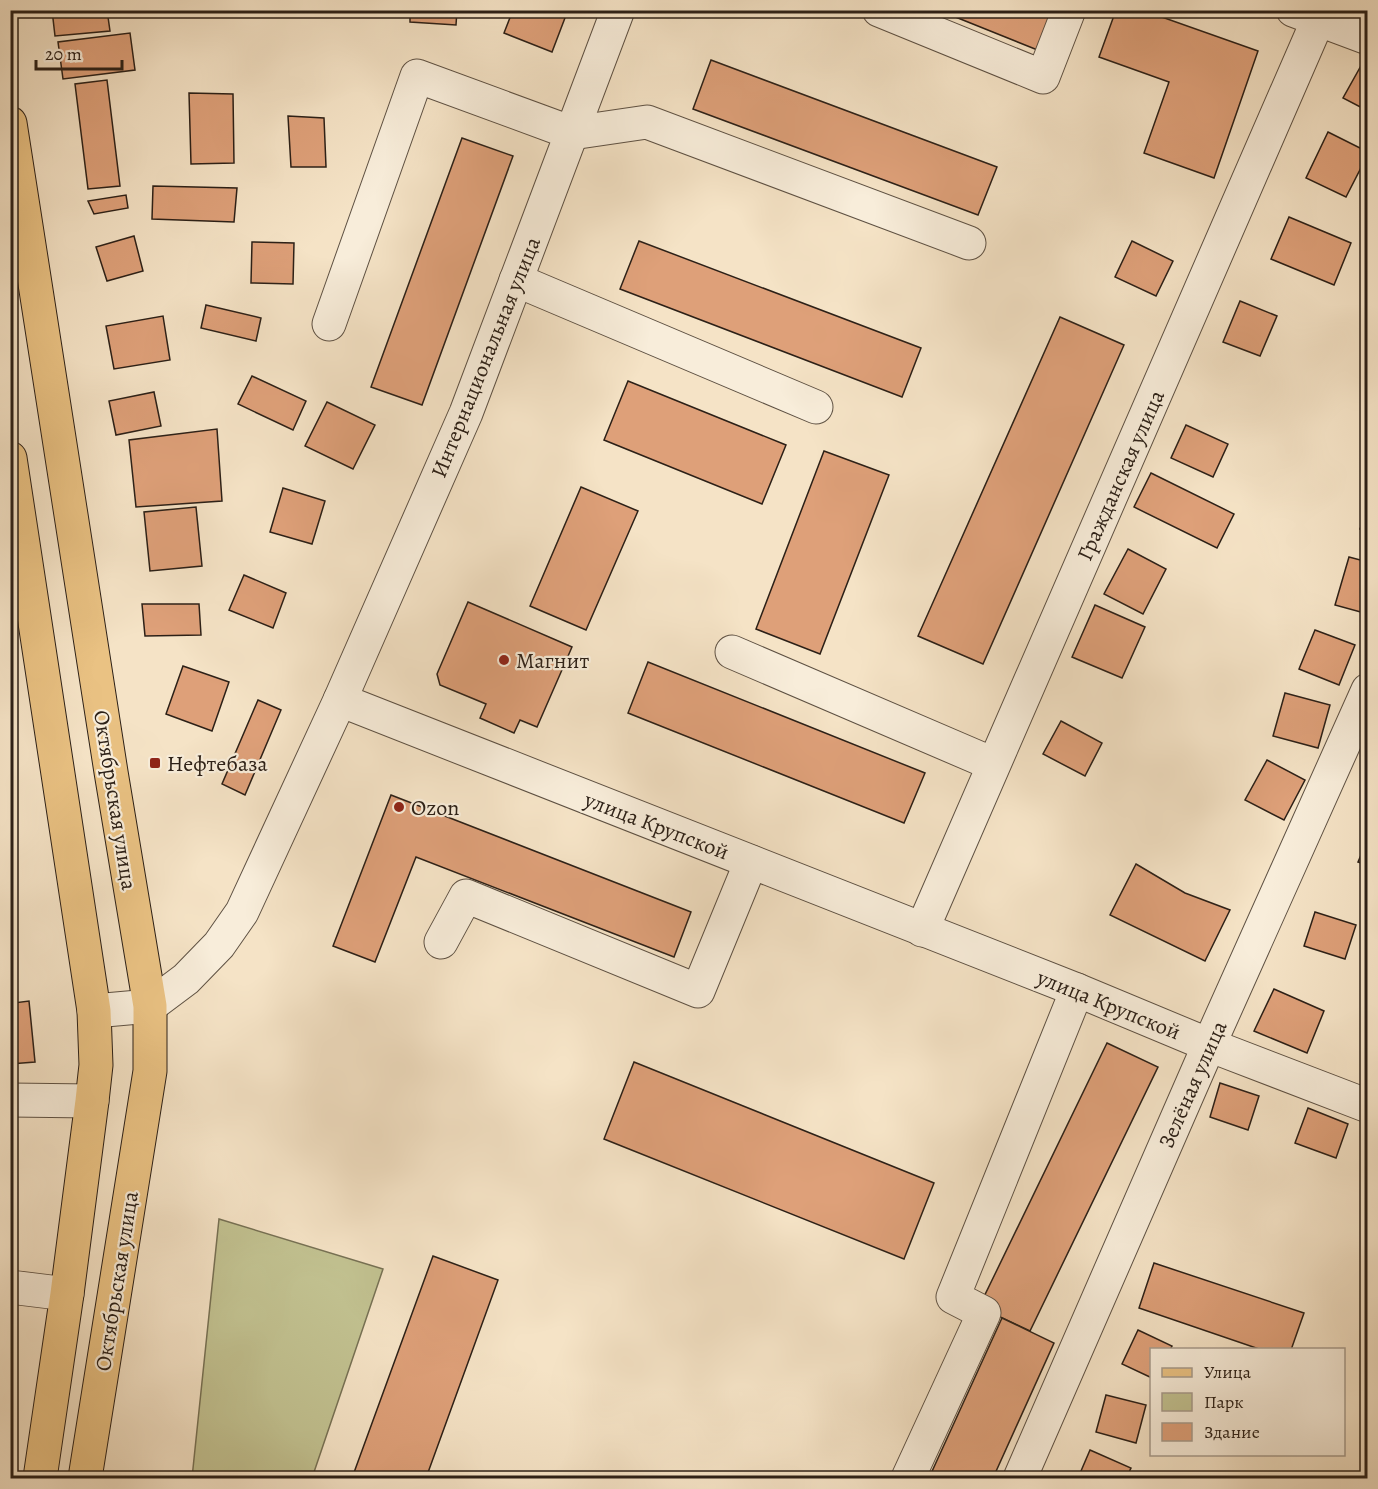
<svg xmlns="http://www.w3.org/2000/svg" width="1378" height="1489" viewBox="0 0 1378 1489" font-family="Alegreya,serif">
	<rect width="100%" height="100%" fill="#f5e3c6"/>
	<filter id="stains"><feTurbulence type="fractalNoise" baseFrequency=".00333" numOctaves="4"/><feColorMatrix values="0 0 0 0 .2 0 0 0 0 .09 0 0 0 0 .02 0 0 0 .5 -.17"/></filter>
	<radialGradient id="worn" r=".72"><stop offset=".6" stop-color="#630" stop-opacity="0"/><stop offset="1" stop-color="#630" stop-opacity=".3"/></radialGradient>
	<polygon fill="#c2c291" stroke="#777154" stroke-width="1.5" points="219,1219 383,1269 312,1478 192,1478"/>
	<g fill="#dea079" stroke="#2c2017" stroke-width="1.5">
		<polygon points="52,10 107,10 110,31 55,36"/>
		<polygon points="410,10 457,10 456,25 410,22"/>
		<polygon points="513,10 568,10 552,52 504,33"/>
		<polygon points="938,10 1056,10 1040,51"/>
		<polygon points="1116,10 1142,10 1258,51 1214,178 1144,153 1169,82 1099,57"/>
		<polygon points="130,33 135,70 63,79 58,42"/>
		<polygon points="711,60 997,167 978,215 693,109"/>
		<polygon points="1362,64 1368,67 1368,111 1343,98"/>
		<polygon points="107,80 120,186 88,189 75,84"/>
		<polygon points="189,93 233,94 234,163 191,164"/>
		<polygon points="288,116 324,118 326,167 291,167"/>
		<polygon points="1328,132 1368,152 1368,154 1346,197 1306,178"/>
		<polygon points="462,138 513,156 422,405 371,387"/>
		<polygon points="153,186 237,188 234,222 152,219"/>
		<polygon points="126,195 128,208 94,214 88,201"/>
		<polygon points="1289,217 1351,243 1334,285 1271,259"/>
		<polygon points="134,236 143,271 107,281 96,247"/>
		<polygon points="639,241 921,348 902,397 620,289"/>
		<polygon points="1132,241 1173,261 1156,296 1115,277"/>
		<polygon points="252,242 294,243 293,284 251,283"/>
		<polygon points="1240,301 1277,316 1260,356 1223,342"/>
		<polygon points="206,305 261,318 256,341 201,328"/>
		<polygon points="163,316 170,360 114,369 106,326"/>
		<polygon points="1060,317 1124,345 983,664 918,636"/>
		<polygon points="252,376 306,401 293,430 238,404"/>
		<polygon points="628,381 786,445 762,504 604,440"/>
		<polygon points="154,392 161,426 116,435 109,401"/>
		<polygon points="327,402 375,425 353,469 305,446"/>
		<polygon points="1186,425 1228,444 1213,477 1171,458"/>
		<polygon points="217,429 222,501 136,507 129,440"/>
		<polygon points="824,451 889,475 820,654 756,629"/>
		<polygon points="1151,473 1234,514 1217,548 1134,507"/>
		<polygon points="581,487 638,511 586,630 530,606"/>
		<polygon points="283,488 325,501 312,544 270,532"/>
		<polygon points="196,507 202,566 150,571 144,512"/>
		<polygon points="1368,508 1368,531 1360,529"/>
		<polygon points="1128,549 1166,569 1143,614 1104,594"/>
		<polygon points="1349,557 1368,562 1368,614 1335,605"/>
		<polygon points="244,575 286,593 273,628 229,610"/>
		<polygon points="468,602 572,647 537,727 520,720 514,733 480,718 486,704 440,685 437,674"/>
		<polygon points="142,604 199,604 201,635 145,636"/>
		<polygon points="1095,605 1145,627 1122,678 1072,657"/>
		<polygon points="1315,630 1355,645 1339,685 1299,669"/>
		<polygon points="648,662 925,773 904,823 628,713"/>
		<polygon points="183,666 229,682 212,731 166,714"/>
		<polygon points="1285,693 1330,705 1318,748 1273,736"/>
		<polygon points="258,700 281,710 245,795 222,784"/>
		<polygon points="1061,721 1102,743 1085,776 1043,754"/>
		<polygon points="1267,760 1305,780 1284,820 1245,800"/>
		<polygon points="391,795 691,912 674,957 416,857 375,962 333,946"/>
		<polygon points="1368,839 1368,865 1358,862"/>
		<polygon points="1136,864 1185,893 1230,910 1205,961 1110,915"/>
		<polygon points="1315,912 1356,925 1345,959 1304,946"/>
		<polygon points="10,970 14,1003 29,1001 35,1062 10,1064"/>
		<polygon points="1274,989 1324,1011 1307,1053 1254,1031"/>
		<polygon points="1107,1043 1158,1067 1030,1331 979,1307"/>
		<polygon points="634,1062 934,1183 904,1259 604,1139"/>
		<polygon points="1220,1083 1259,1096 1248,1130 1210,1117"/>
		<polygon points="1308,1108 1348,1124 1336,1158 1295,1143"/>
		<polygon points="433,1256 498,1280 426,1478 352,1478"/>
		<polygon points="1154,1263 1304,1313 1291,1350 1262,1350 1139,1308"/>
		<polygon points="1002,1318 1054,1343 993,1478 929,1478"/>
		<polygon points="1138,1330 1172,1346 1170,1350 1152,1350 1152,1378 1122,1364"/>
		<polygon points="1106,1395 1146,1405 1136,1443 1096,1432"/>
		<polygon points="1090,1450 1131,1468 1126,1478 1078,1478"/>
	</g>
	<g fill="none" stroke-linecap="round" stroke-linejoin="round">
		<g stroke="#5e5143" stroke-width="35">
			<g id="minor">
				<polyline points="879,10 1043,77 1069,10"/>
				<polyline points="1293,10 1368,38"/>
				<polyline points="516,280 816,407"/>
				<polyline points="329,324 417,76 572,133 647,122 969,243"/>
				<polyline points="732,652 993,764"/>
				<polyline points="340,700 466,413 618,10"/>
				<polyline points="922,930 1318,20"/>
				<polyline points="441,942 466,896 698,991 751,862"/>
				<polyline points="94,1011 150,1006 186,979 219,945 242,912 340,700 1077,990 1209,1045 1368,1106"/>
				<polyline points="10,1100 92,1101"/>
				<polyline points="10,1287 67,1294"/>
				<polyline points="908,1478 984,1313 953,1297 1077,990"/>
				<polyline points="1020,1478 1209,1045 1368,690"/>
			</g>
		</g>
		<g stroke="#2c2017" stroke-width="35">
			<g id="major">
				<polyline points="10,123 111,772 150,1006 150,1071 85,1478"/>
				<polyline points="10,458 94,1011 96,1065 92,1101 67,1294 40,1478"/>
			</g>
		</g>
		<use href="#minor" stroke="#f8edda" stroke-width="33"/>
		<use href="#major" stroke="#eac283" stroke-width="33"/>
	</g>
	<g fill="#8f2418" stroke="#f8edda" stroke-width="2">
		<circle cx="504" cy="660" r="6"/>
		<rect x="149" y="757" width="12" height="12" rx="3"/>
		<circle cx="399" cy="807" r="6"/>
	</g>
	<g text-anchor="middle" stroke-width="4.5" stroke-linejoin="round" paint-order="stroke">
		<g font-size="22" fill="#2c2017" stroke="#f8edda">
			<text transform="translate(485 357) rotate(-68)" y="8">Интернациональная улица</text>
			<text transform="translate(1120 475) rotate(-66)" y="8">Гражданская улица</text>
			<text transform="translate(116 800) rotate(81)" y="8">Октябрьская улица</text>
			<text transform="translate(657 825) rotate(21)" y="8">улица Крупской</text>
			<text transform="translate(1109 1004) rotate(22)" y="8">улица Крупской</text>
			<text transform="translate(1192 1084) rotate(-66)" y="8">Зелёная улица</text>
			<text transform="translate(116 1281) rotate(-81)" y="8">Октябрьская улица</text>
		</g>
		<g font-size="22" fill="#2c2017" stroke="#f8edda" text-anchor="start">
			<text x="516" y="668">Магнит</text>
			<text x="167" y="771">Нефтебаза</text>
			<text x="411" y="815">Ozon</text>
		</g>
	</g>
	<rect width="1378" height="1489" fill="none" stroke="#f5e3c6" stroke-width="36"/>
	<rect x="12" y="12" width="1354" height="1465" fill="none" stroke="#2c2017" stroke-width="3"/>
	<rect x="18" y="18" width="1342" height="1453" fill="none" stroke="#2c2017" stroke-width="1.5"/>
	<rect x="1150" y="1348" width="195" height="108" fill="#f8edda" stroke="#a69b8c" stroke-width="1.5"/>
	<rect x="1162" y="1368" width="30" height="9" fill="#eac283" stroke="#a69b8c" stroke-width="1.5"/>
	<text x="1204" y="1378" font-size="18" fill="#2c2017">Улица</text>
	<rect x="1162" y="1393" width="30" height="18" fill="#c2c291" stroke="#a69b8c" stroke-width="1.5"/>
	<text x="1204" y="1408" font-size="18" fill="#2c2017">Парк</text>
	<rect x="1162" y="1423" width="30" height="18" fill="#dea079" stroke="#a69b8c" stroke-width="1.5"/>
	<text x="1204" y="1438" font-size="18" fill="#2c2017">Здание</text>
	<path d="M36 60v9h86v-9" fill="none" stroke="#2c2017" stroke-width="3"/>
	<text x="45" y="60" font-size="18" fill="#2c2017" stroke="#f8edda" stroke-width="4.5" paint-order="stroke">20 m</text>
	<rect width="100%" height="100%" filter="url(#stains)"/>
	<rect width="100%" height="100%" fill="url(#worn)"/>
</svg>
